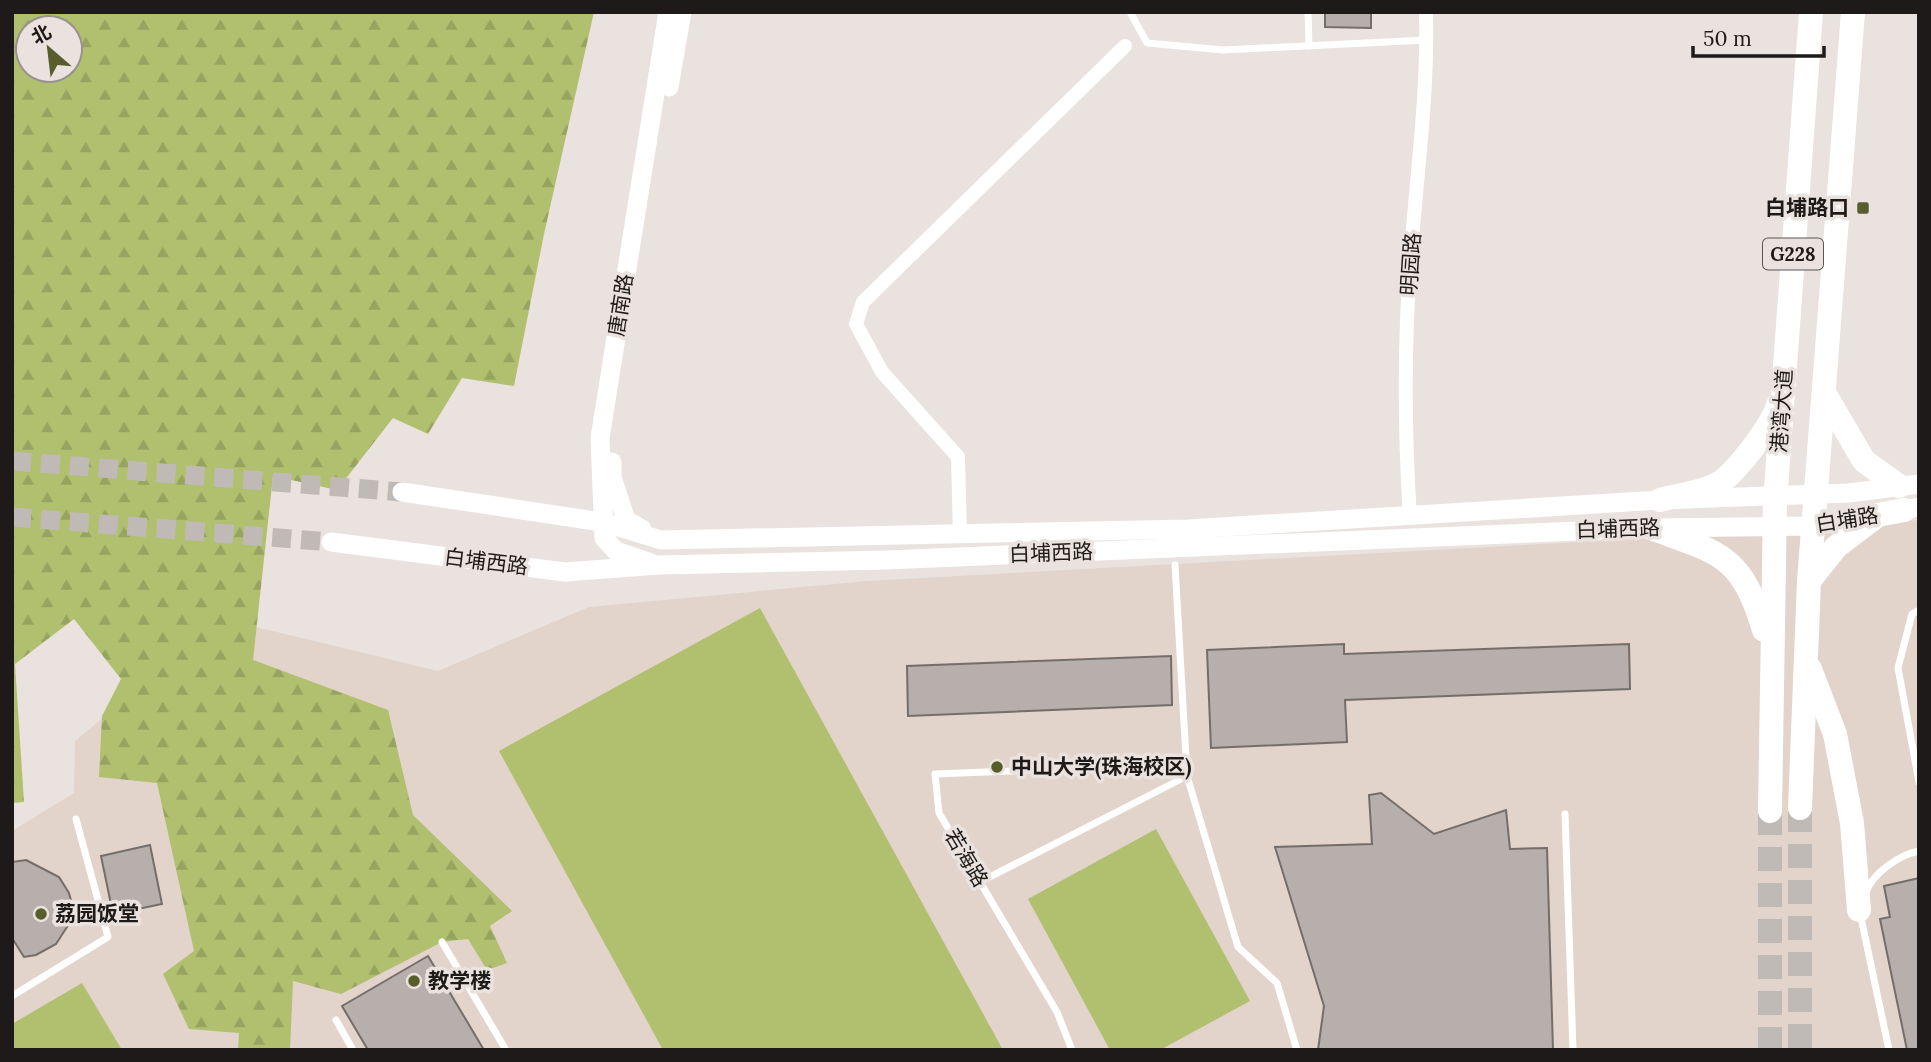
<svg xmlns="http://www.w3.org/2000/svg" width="1931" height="1062" viewBox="0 0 1931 1062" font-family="Lora,'Noto Sans SC',serif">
	<defs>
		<pattern id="forest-firs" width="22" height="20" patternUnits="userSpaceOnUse" patternTransform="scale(1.75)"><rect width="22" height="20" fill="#b0c06f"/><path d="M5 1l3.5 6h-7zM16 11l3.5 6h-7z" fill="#97a460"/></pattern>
	</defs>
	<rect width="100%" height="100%" fill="#e9e2de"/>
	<polygon fill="#e2d3cb" points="1919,520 1919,1050 12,1050 12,831 74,793 75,741 223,619 438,671 589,607 867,581 1726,534"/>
	<path fill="url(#forest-firs)" fill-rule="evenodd" d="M12,12H594L544,234L514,386L462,378L428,434L393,418L337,490L273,476L253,660L388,710L413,815L512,911L490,926L507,963L487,970L468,939L442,942L341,994L293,981L290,1050H238L239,1033L189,1029L163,974L194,951L157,783L99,777L102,716L121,679L74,619L15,664L24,802L12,803ZM28,28H70V70H28Z"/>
	<g fill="#b0c06f">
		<polygon points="760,608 1003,1050 663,1050 499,751"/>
		<polygon points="1156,829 1250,1001 1160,1050 1110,1050 1028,899"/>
		<polygon points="82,983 122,1050 12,1050 12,1024"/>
	</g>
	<g fill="#b7afac" stroke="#746e6a" stroke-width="2">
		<polygon points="1325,12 1371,12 1371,28 1325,27"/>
		<polygon points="1344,644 1344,654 1629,644 1630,689 1345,700 1347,742 1211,748 1207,650"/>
		<polygon points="1171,656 1172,705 908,716 907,666"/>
		<polygon points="1381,793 1434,834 1506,810 1510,849 1547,848 1553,1050 1318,1050 1324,1006 1275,847 1372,844 1369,795"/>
		<polygon points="150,845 162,904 113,914 101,856"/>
		<polygon points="26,860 59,877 69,893 72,904 69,924 56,944 36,955 24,957 12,938 12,862"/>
		<polygon points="1919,878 1919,1050 1907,1050 1880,919 1890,917 1884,886"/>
		<polygon points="428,956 484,1050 368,1050 342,1006"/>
	</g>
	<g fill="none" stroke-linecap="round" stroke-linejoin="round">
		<g stroke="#c0bab7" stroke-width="19" stroke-dasharray="19 10" stroke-linecap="butt">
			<polyline points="12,461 402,492"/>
			<polyline points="12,517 331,542"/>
		</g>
		<g stroke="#c0bab7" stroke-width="24" stroke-dasharray="24 12" stroke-linecap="butt">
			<polyline points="1800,808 1800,1050"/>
			<polyline points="1770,811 1770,1050"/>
		</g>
		<g stroke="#fff" stroke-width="7">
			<polyline points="1130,12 1147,43 1223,50 1426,40"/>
			<polyline points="1308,12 1309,46"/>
			<polyline points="1919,610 1912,614 1898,668 1919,782"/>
			<polyline points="1062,769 935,774 939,813 1057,1012 1072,1050"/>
			<polyline points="1187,776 1238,947 1277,983 1297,1050"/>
			<polyline points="1565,814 1573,1050"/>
			<polyline points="980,882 1187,776 1175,565"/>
			<path d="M1866,892C1873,873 1899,855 1919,851"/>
			<polyline points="1860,913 1889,1050"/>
			<polyline points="442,942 506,1050"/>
			<polyline points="12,996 108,937 76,819"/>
			<polyline points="336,1020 353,1050"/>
		</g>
		<g stroke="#fff" stroke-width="14">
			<path d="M1410,517C1404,425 1404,332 1412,240C1418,164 1428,89 1426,12"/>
			<polyline points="960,535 958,457 882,372 856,324 863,302 1125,46"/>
		</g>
		<g stroke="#fff" stroke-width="19">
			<polyline points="669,87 682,12"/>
			<polyline points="612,462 612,477 626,520 642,529"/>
			<polyline points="402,492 602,522 661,540 1189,529 1660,500 1849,493 1919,484"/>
			<polyline points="331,542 565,572 659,565 886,560 1651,528 1814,526 1919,507"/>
			<polyline points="651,563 616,551 604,538 600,438 668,12"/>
		</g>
		<g stroke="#fff" stroke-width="24">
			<polyline points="1826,396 1864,461 1899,486"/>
			<path d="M1660,500C1677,495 1703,493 1719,483C1736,473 1773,424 1778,405"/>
			<path d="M1651,528C1721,554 1741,554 1764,630"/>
			<polyline points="1809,581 1836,547 1878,515 1904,510"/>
			<polyline points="1810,669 1835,734 1852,823 1859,910"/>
			<polyline points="1800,808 1809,581 1853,12"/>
			<polyline points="1770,811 1775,502 1811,12"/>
		</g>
	</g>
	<g fill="#585d2b" stroke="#e9e2de" stroke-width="2.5">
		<rect x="1856" y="201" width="14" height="14" rx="3.5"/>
		<circle cx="997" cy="767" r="7"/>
		<circle cx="41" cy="914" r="7"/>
		<circle cx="414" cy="981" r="7"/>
	</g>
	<g text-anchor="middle" stroke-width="7" stroke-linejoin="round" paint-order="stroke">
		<rect fill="#e9e2de" stroke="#5a5654" stroke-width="2" x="1763" y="238.5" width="60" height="31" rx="5"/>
		<g font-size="19" font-weight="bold" fill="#1d1a19">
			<text x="1793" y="261">G228</text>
		</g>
		<g font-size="21" font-weight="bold" fill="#1d1a19" stroke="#e9e2de" text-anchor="start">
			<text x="1849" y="215" text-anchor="end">白埔路口</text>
			<text x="1011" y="774">中山大学(珠海校区)</text>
			<text x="55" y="921">荔园饭堂</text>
			<text x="428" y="988">教学楼</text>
		</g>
		<g font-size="21" fill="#1d1a19" stroke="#e9e2de">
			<text transform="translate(1411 264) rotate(-86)" y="7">明园路</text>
			<text transform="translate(621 305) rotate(-81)" y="7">唐南路</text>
			<text transform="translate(1782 411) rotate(-86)" y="7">港湾大道</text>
			<text transform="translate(1847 520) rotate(-9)" y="7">白埔路</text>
			<text transform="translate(1618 529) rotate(-2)" y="7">白埔西路</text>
			<text transform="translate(1051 553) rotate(-2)" y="7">白埔西路</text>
			<text transform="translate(486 562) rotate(7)" y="7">白埔西路</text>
			<text transform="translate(966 858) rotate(59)" y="7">若海路</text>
		</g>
	</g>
	<rect width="1931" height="1062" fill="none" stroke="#1d1a19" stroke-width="28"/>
	<g transform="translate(49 49) rotate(332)"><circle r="33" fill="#e9e2de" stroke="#97928f" stroke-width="2"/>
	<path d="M0-5L12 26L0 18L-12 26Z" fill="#585d2b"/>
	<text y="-10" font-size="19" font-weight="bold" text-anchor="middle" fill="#1d1a19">北</text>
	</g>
	<path d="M1693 46v10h131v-10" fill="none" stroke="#1d1a19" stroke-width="3.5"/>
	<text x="1703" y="46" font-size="21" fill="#1d1a19" stroke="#e9e2de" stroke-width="5" paint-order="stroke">50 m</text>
</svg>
